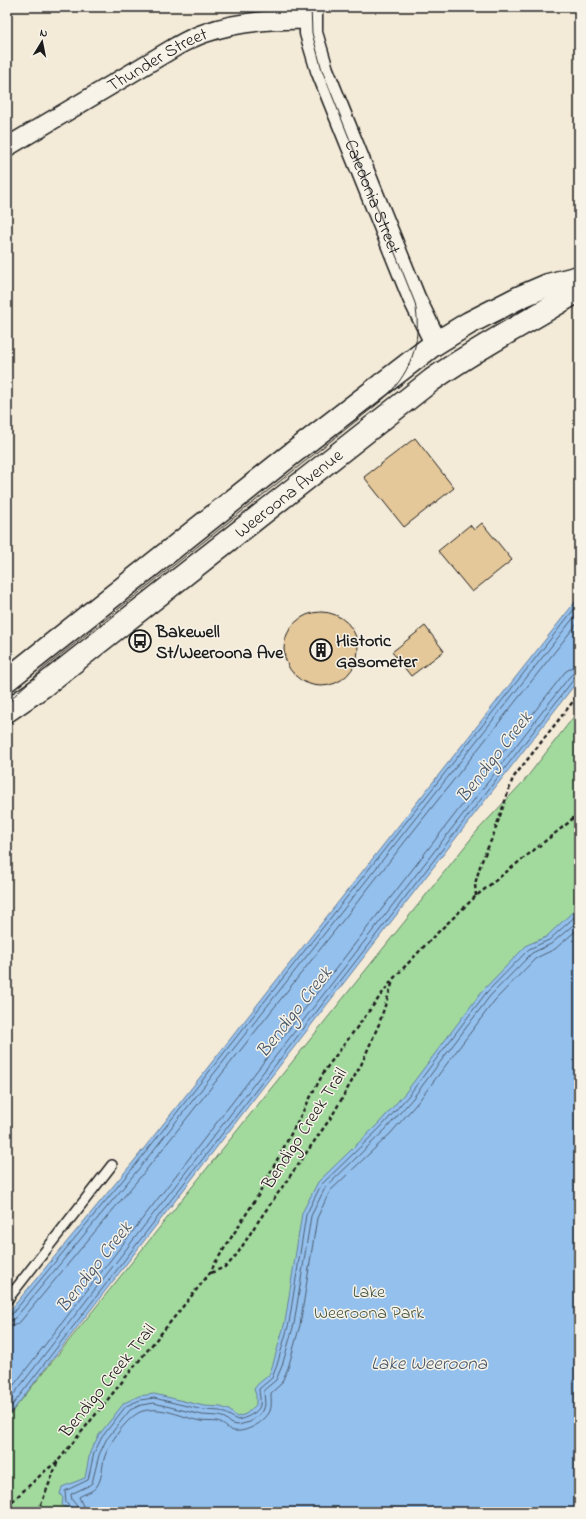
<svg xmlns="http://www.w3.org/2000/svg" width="586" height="1519" viewBox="0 0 586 1519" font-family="'Indie Flower',sans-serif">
	<rect width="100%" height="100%" fill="#f3ead8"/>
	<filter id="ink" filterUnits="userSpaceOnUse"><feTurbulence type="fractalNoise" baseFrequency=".025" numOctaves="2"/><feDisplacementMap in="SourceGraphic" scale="8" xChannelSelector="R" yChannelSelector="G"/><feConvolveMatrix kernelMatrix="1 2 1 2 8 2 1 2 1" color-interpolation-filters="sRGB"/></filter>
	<g filter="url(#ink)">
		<polygon fill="#a2da9e" stroke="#5f7b5d" points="579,710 579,1512 7,1512 7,1418 478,830 524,781"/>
		<g fill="#94c0ee" stroke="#647e9a">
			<polygon points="579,597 579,679 7,1418 7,1314 134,1161"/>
			<polygon points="579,906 579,1512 69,1512 69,1510 62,1505 63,1498 60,1494 62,1487 85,1478 90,1452 99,1435 124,1403 139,1396 154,1394 204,1406 221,1407 229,1410 237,1417 246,1414 256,1405 256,1395 254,1389 258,1384 269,1375 273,1364 285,1322 302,1213 318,1182 379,1123 406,1092 483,990 527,945 546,937"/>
		</g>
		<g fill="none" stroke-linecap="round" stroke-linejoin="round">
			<g stroke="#4c5e70" stroke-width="1">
				<polyline points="7,1316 12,1314 137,1163 579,603"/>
				<polyline points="7,1321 12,1320 16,1317 141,1166 579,611"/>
				<polyline points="7,1327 13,1326 20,1322 146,1170 579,621"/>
				<polyline points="7,1394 565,672 571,668 579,666"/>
				<polyline points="7,1403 570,676 574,673 579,672"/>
				<polyline points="7,1412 574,679 579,677"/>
				<path d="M73,1512L72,1508L66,1503L65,1491L88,1480L94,1453L102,1437L126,1406L140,1400L154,1398L203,1410L220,1411L227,1414L237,1420C244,1419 259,1413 260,1405C261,1400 259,1394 259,1389L272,1378L277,1365L289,1323L306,1215L321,1185L382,1126L409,1095L486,993L529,949L549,940L579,913"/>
				<polyline points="78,1512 77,1506 72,1500 71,1494 88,1486 92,1483 99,1455 106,1440 130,1410 141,1405 154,1403 202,1415 219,1416 225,1418 232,1424 238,1425 250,1422 263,1411 265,1405 264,1390 276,1380 282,1366 294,1324 311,1216 325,1188 386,1129 413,1098 490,996 532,953 551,944 579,920"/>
				<path d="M84,1512L83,1506L79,1497C85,1493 93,1492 97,1486C102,1479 102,1468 104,1459C108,1444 128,1415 143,1411C162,1406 182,1417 200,1421C206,1422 212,1421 218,1422C225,1424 228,1430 234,1431C246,1433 265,1422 270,1411C272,1406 271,1399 271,1393L281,1384L288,1368L300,1325L317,1218L330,1191L390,1134L418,1102L495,1000L536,958L555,949L579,928"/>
			</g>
		</g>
		<g fill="#e5c899" stroke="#1c1c1c">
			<polygon points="415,438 454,488 404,527 364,477"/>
			<polygon points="482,523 512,560 472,592 438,551 470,525 474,530"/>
			<circle cx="321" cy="649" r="37"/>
			<polygon points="425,626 444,651 411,676 392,652"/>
		</g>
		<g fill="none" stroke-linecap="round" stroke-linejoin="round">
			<g stroke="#1c1c1c" stroke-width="12">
				<polyline id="service" points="7,1300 112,1165"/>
			</g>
			<g stroke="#1c1c1c" stroke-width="21">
				<g id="minor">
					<path id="s1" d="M7,147L177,46C186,41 196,36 205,33C239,21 275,19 310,20"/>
				</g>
			</g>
			<g stroke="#1c1c1c" stroke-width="25">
				<g id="tertiary">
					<path id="s2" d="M311,7V33L322,70L414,298L436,343"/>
				</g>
			</g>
			<g stroke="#1c1c1c" stroke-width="25">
				<g id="secondary">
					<polyline points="7,680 294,452 433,345 469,323 520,297 548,285 579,277"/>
					<path id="s3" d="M7,711L42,687L432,380C479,346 531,321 579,290"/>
				</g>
			</g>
			<g stroke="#1c1c1c" stroke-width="2.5" stroke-dasharray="4 3" stroke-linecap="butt">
				<polyline points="476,896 475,884 481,863 493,836 513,778 579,694"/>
				<polyline points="211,1273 227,1266 238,1253 255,1226 332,1116 361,1065 379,1024 393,981"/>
				<polyline points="7,1506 45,1471 58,1461"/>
				<polyline points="38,1512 58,1461 210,1273 215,1263 259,1194 325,1070 393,979 433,937 476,896 568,823 579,812"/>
			</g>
			<use href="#service" stroke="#f7f3e8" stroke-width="9"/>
			<use href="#minor" stroke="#f7f3e8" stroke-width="18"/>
			<use href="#tertiary" stroke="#f7f3e8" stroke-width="22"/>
			<use href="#secondary" stroke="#f7f3e8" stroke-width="22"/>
			<path stroke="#1c1c1c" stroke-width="1" d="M7,705L17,693L44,668L380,402C410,376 423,343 415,303L322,70L312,33L311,7"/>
		</g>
	</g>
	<defs>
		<g id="bus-ring" transform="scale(1.15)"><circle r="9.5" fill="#f7f3e8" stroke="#1c1c1c" stroke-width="1.5"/><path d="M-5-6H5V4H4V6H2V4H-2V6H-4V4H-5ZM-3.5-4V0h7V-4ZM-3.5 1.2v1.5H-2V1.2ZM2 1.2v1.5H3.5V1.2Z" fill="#1c1c1c"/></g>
		<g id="building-ring" transform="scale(1.15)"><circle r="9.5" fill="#f7f3e8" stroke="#1c1c1c" stroke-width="1.5"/><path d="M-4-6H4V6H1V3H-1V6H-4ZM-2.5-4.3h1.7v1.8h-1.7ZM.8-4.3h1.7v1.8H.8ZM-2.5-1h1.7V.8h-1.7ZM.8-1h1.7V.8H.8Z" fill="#1c1c1c"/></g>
	</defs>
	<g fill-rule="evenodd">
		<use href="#bus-ring" x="140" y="641"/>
		<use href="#building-ring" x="321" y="650"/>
	</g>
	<g text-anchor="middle" stroke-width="3" stroke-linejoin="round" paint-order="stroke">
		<g font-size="18" fill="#1c1c1c" stroke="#f7f3e8">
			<text dy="6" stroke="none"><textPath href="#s1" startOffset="174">Thunder Street</textPath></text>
			<text dy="6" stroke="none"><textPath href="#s2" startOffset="201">Caledonia Street</textPath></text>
			<text dy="6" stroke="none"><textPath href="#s3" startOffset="356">Weeroona Avenue</textPath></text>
			<text transform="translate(304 1128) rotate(-57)" y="6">Bendigo Creek Trail</text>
			<text transform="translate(107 1380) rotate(-51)" y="6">Bendigo Creek Trail</text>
		</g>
		<g font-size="18" font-weight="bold" fill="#1c1c1c" stroke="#f7f3e8" text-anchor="start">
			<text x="156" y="637">Bakewell<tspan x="156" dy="21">St/Weeroona Ave</tspan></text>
			<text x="336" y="646">Historic<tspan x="336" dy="21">Gasometer</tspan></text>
		</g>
		<g font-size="18" fill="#445543" stroke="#f7f3e8">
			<text x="369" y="1297">Lake<tspan x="369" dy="21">Weeroona Park</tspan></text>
		</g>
		<g font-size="19" font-style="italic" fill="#465566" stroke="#f7f3e8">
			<text transform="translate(493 756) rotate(-52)" y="7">Bendigo Creek</text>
			<text transform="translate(293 1011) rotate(-52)" y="7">Bendigo Creek</text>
			<text transform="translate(93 1266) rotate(-52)" y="7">Bendigo Creek</text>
			<text x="429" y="1369">Lake Weeroona</text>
		</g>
	</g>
	<rect width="586" height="1519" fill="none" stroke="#f7f3e8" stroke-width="24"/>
	<rect x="12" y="12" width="562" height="1495" fill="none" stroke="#1c1c1c" stroke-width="1.5" filter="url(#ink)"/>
	<g transform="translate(42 42) rotate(10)" stroke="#f7f3e8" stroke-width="3" paint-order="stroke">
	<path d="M0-3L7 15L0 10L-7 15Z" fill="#1c1c1c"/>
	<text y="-6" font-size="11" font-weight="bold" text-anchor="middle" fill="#1c1c1c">N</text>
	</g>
</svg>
